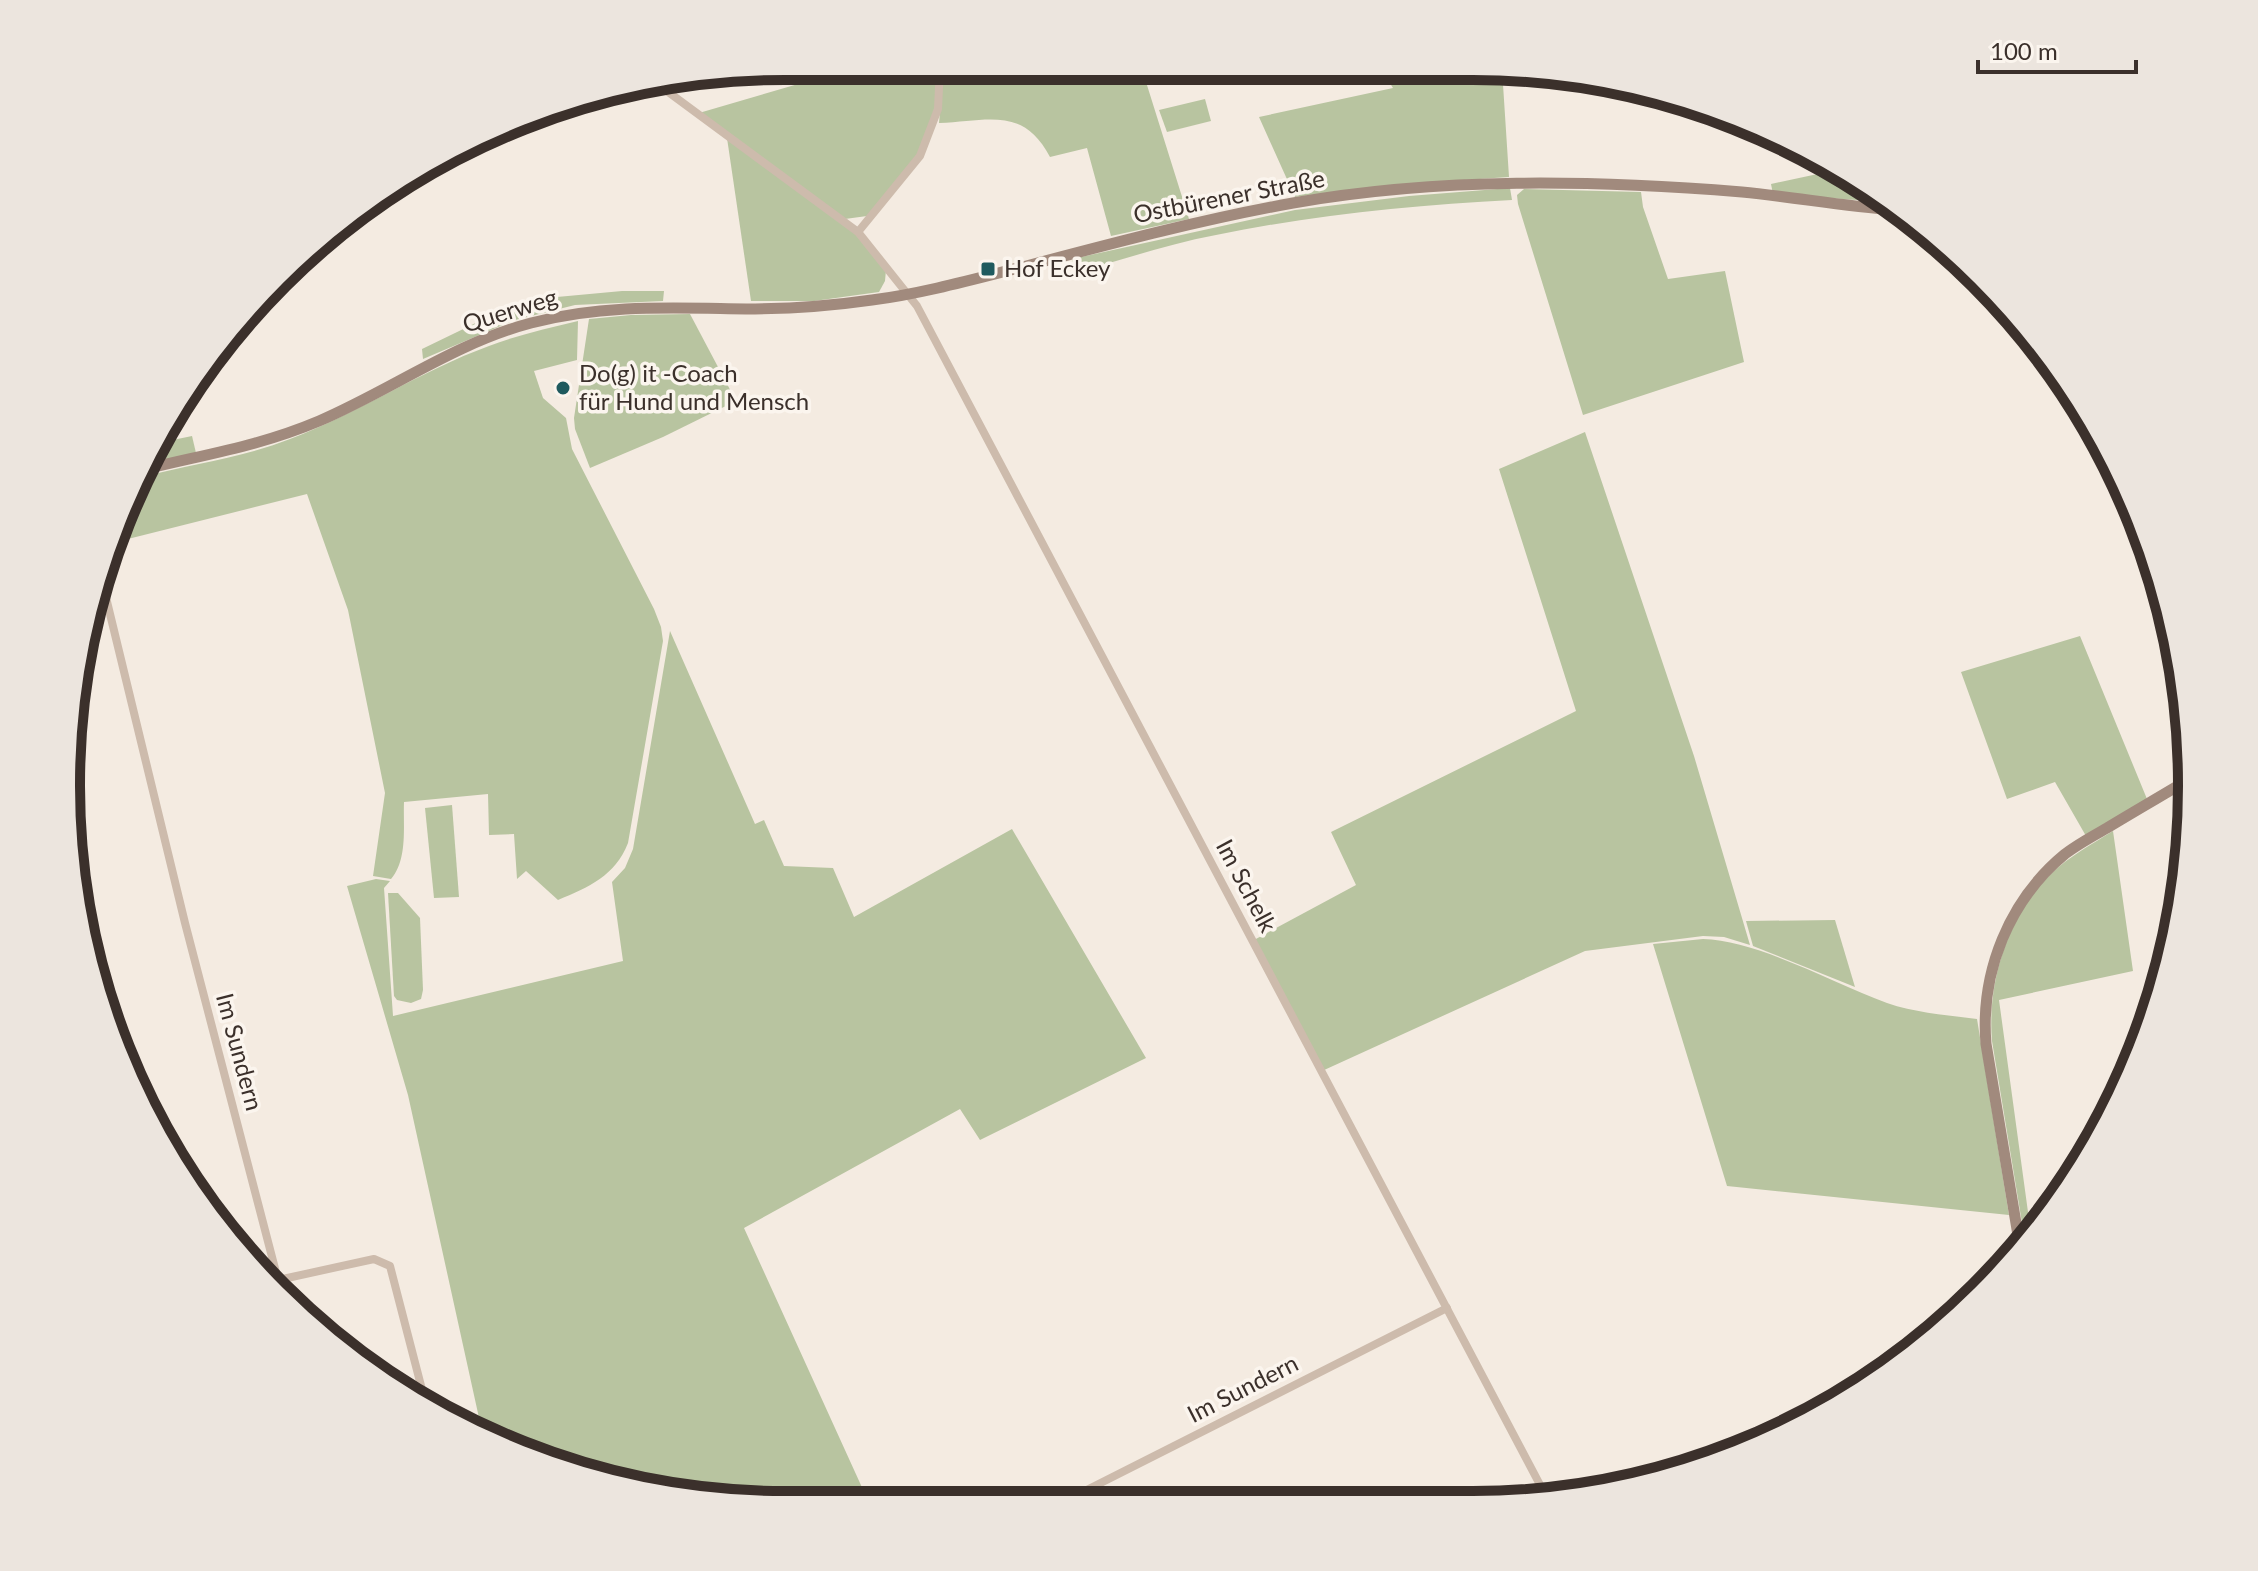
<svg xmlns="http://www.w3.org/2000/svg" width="2258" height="1571" viewBox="0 0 2258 1571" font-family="Lato,sans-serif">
	<rect width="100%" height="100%" fill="#f4ebe1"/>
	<g fill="#b8c4a0">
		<polygon points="860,66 937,66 935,109 917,155 867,216 845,219 699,113"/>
		<path d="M944,66H1141L1189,219L1111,236L1087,148L1050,157C1023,106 988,121 939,123Z"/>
		<polygon points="1379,66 1473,66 1502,69 1509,177 1405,184 1295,197 1259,117 1393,88"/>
		<polygon points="1205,99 1211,121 1167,132 1159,110"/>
		<polygon points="727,138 857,235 886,270 885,281 879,292 814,301 751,301"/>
		<polygon points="1841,169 1884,202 1773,194 1771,184"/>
		<path d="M1510,188L1512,200C1413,205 1313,215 1216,235C1168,244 1122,260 1075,273L1072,259L1295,210L1409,196Z"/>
		<polygon points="1524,189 1641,192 1643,207 1668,279 1725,271 1744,362 1583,415 1518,204 1517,195"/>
		<polygon points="622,291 664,291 663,301 575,305 515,320 423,359 422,349 486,318 557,297"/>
		<polygon points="690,314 736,401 663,437 590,468 575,429 574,418 589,319 631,315"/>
		<path d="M578,321L577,360L534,371L543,398L566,418L572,449L654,609L661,627L663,641L628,843C615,876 589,887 558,900L526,871L517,879L514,834L489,835L488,794L404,802C403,826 408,859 391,879L373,876L385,793L348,610L307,494L112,543L121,510L142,477C191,464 242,458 290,439C359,413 420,371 489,346C518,335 548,328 578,321Z"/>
		<polygon points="1585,432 1694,756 1750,945 1724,937 1703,936 1585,951 1322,1071 1254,940 1356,885 1331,832 1576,711 1499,469"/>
		<polygon points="192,436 196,453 150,463 163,442"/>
		<polygon points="670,631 755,824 764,820 784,866 833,868 854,917 1012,829 1146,1058 980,1140 960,1109 744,1228 870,1505 785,1505 645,1491 510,1450 483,1436 408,1095 347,886 376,879 390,881 384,888 393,1016 623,961 612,882 625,868 633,849"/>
		<polygon points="2080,636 2147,799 2086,836 2055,782 2007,799 1961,672"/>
		<polygon points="452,805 459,897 434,898 425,808"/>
		<path d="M2113,831L2133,971L1999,1000L2031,1234L2025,1241L1992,1041C1987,982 2008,914 2052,873C2070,856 2092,844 2113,831Z"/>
		<polygon points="388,893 398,893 420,918 423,990 421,999 411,1003 397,1000 394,996"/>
		<polygon points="1835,920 1855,987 1753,946 1746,921"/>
		<path d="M1703,939C1757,940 1833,983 1887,1003C1916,1013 1947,1015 1977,1019L2009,1215L1727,1186L1653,944Z"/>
	</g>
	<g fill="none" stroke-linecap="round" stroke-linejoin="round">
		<g stroke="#cdbbac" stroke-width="8">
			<polyline points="656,83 858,232 917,306 1547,1498"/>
			<polyline points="858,232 920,156 938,109 940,66"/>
			<polyline points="102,581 185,923 278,1280 374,1259 390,1266 426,1405"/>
			<polyline points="1057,1505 1447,1308"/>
		</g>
		<g stroke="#a18a7d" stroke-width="11">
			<path d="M146,469C207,454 260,446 319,421C391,390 455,343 531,323C603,304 673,308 746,309C788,309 830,306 872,300C925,293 978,278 1030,265C1117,242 1204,219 1293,203C1441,177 1592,180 1742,192C1793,197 1843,206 1894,210"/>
			<path d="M2020,1247L1986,1044C1980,972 2009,900 2065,854C2078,844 2093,836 2107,828C2135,811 2163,795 2191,778"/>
		</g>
	</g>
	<g fill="#1f5a5e" stroke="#fbf5ee" stroke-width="3">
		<rect x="980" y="261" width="16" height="16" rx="4"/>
		<circle cx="563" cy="388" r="8"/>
	</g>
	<g text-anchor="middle" stroke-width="7" stroke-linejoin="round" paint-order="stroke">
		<g font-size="24" fill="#3b302b" stroke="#fbf5ee">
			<text transform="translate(1229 197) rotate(-11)" y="8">Ostbürener Straße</text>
			<text transform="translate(510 311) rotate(-17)" y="8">Querweg</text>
			<text transform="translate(1246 886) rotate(62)" y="8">Im Schelk</text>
			<text transform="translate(239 1052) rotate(75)" y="8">Im Sundern</text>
			<text transform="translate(1243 1389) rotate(-27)" y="8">Im Sundern</text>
		</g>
		<g font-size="24" fill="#3b302b" stroke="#fbf5ee" text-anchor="start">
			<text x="1004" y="277">Hof Eckey</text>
			<text x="579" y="382">Do(g) it -Coach<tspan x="579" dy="28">für Hund und Mensch</tspan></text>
		</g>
	</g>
	<path d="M0 0H2258V1571H0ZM785 80H1473A705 705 0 0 1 2178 785V786A705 705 0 0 1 1473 1491H785A705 705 0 0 1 80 786V785A705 705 0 0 1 785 80Z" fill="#ece5de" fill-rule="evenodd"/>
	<path fill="none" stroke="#3b302b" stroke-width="10" d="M785 80H1473A705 705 0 0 1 2178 785V786A705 705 0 0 1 1473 1491H785A705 705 0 0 1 80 786V785A705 705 0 0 1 785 80Z"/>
	<path d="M1978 60v12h158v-12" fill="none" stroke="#3b302b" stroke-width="4"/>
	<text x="1990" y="60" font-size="24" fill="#3b302b" stroke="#fbf5ee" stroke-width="6" paint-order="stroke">100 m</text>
</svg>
